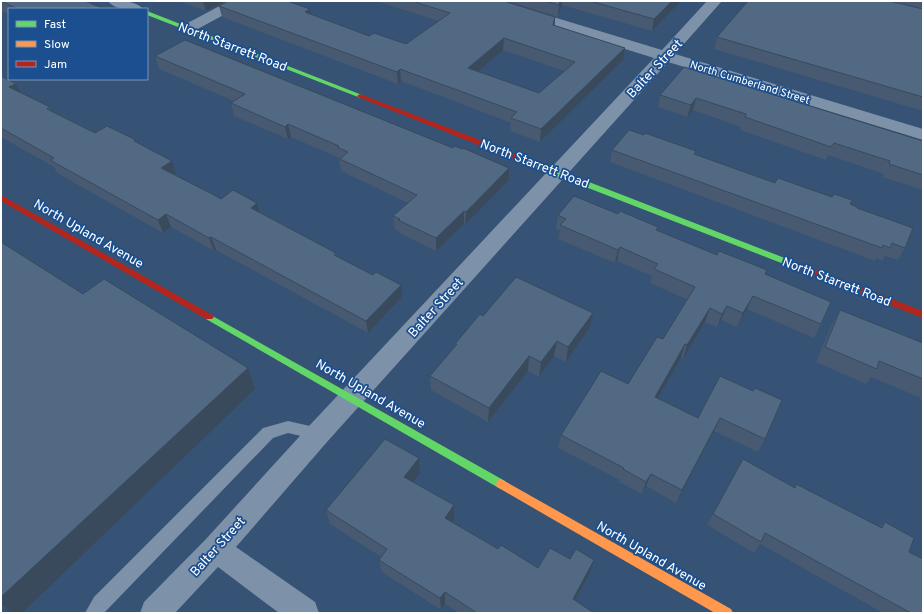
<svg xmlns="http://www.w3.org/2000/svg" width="924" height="614" viewBox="0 0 924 614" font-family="Overpass,sans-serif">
	<rect width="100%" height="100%" fill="#365274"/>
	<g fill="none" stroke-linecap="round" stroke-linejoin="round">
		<polygon fill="#7d92a8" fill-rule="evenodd" points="288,421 323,429 325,434 323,439 318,440 288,433 273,438 104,613 85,613 94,597 263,428"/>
		<g fill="#7d92a8" fill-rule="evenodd">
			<path d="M108,1C119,1 136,0 143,9C132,9 115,11 108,1Z"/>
			<polygon points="229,1 246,1 244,4 192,32 187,33 182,32 180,29 182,26"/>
			<polygon points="479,1 501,1 662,50 707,1 722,1 675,54 923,129 923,140 668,62 327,442 236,547 315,602 319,613 279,613 218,567 175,613 140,613 144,602 206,539 309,426 654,58 481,4"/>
		</g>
		<g fill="#63d668" fill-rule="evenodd">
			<polygon points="147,11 362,95 363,96 360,98 358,97 147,15"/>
			<polygon points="529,161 535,161 795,262 796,264 792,267 789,266 529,165"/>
			<polygon points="209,314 505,481 506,484 505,487 501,489 497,487 206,319 204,317 206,315"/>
		</g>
		<polygon fill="#ff974d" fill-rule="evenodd" points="501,479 731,609 733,613 715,613 497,487 496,484 497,481"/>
		<g fill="#b3261e" fill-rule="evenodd">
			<polygon points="360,94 535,161 536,163 532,165 529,165 358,97 357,96"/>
			<polygon points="1,195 212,315 214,317 212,319 206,319 1,201"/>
			<polygon points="792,261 923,311 923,318 789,266 788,264"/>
		</g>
	</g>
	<g fill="#475a72" fill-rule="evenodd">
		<polygon points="1,1 105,9 9,9 9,14 1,11"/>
		<polygon points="178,1 226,1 206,11"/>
		<path d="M376,1H504L555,17V26L625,48L623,60L540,142L510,131L511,123L401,81L398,84L222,17L219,6L311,14L369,36L406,44L439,21ZM503,50L564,71L539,93L478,71Z"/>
		<polygon points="506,1 681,1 652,31 562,5 558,17"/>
		<polygon points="748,1 923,1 923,111 714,49 717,37"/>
		<polygon points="155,56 453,148 509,168 509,180 465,225 464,224 436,251 399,233 399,231 395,229 393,216 408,203 341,171 339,158 291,137 288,139 234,116 231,103 234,101 159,69"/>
		<polygon points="684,67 923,141 923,190 882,177 884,174 828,155 826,160 740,130 741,127 693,110 687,117 658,107 660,95"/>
		<polygon points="1,76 20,92 50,107 51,111 95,133 136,140 137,142 172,161 176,174 175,175 221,199 260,212 336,253 337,257 402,297 368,333 216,250 214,251 171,227 163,233 57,173 54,167 1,137"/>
		<polygon points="644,135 696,151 695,154 775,183 850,204 857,208 905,248 898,260 885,256 882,261 876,258 875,261 610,162 612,150"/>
		<polygon points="618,214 658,227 657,230 765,275 821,324 814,338 747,309 737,327 721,320 717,327 705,322 683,359 681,358 658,398 698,418 720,376 765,439 758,452 714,431 676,503 646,486 642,494 619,482 620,480 558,448 561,435 628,384 663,339 688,300 650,283 652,276 617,261 615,263 558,239 560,230 556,229 558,215"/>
		<polygon points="840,310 923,343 923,401 920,400 921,398 871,377 866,384 816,362 831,326"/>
		<polygon points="593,313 590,327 566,362 554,356 539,377 528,371 488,422 431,390 430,376 455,346 455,344 483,316"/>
		<polygon points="419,458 420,473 413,482 454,505 454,519 452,522 498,549 538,568 570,559 594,560 590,573 575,600 594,613 459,613 445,604 441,610 382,572 379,560 381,557 330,524 326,510"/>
		<polygon points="743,459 794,487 796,484 880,527 885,522 909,552 923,613 883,613 760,544 754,553 707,525"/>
	</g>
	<g fill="#394a5c">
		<polygon points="203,1 226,1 206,11"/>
		<polygon points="560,1 562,1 562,5 558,17 559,5"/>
		<polygon points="672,1 681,1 652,31 654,19"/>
		<polygon points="310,9 312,21 305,12"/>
		<polygon points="555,17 554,28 553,25"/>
		<polygon points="504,38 503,50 468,80 468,68"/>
		<polygon points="625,48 623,60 540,142 541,129"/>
		<polygon points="400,69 401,81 398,84 397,72"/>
		<polygon points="16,84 22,96 9,87"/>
		<polygon points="696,98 693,110 687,117 691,105"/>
		<polygon points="288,124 291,137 288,139 285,127"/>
		<polygon points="172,161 176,174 166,181 161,168"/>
		<polygon points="509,168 509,180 465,225 466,212"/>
		<polygon points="257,203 260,216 251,208"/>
		<polygon points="464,211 464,224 436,251 436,238"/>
		<polygon points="166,214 171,227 163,233 158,220"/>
		<polygon points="211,237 216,250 214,251 209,238"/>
		<polygon points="620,247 617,261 615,263 618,250"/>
		<polygon points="401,285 402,297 368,333 366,321"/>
		<polygon points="753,296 747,309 737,327 743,313"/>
		<polygon points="727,306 721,320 717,327 722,314"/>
		<polygon points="710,308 705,322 683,359 687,345"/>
		<polygon points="593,313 590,327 566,362 568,347"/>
		<polygon points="557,341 554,356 539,377 541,362"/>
		<polygon points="685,344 681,358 651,410 655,397"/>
		<polygon points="529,356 528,371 488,422 489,408"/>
		<polygon points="248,368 255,389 22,613 12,613 1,604 1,597"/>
		<polygon points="720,418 714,431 676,503 682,490"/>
		<polygon points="419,458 420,473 406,491 404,477"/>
		<polygon points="651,474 646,486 642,494 646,482"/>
		<polygon points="454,505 454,519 446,532 445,518"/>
		<polygon points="594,560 590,573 569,611 573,599"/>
		<polygon points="445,592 445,604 441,610 440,598"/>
	</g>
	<g fill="#526984" stroke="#394a5c" fill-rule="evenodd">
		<polygon points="1,1 85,1 105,9 18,9"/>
		<path d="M228,1H287L310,9L305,12L369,36L374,33L406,44L450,13L412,1H504L555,17L553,25L625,48L541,129L511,118L517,112L400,69L397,72L219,6ZM504,38L575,62L539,93L468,68Z"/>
		<polygon points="545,1 560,1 559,5"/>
		<polygon points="590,1 672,1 654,19"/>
		<polygon points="748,1 889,1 923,9 923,97 717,37"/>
		<polygon points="185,40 453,148 455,146 462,149 463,148 509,168 466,212 464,211 436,238 398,220 400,219 393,216 417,195 340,159 348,152 337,147 339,146 288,124 285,127 231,103 245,94 155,56"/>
		<polygon points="684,67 923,141 923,175 889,164 890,161 834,143 831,147 745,117 746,114 696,98 691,105 660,95"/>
		<polygon points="1,76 16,84 9,87 50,107 47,109 95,133 107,126 136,140 134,141 172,161 161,168 214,195 221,199 233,190 257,203 251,208 336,253 334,255 373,275 376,272 401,285 366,321 211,237 209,238 166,214 158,220 50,160 54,158 1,128"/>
		<polygon points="629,130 644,135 645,133 696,151 694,154 775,183 778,178 832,197 834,194 852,200 850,204 857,207 857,208 913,228 905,248 892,243 890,248 883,245 882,248 612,150"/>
		<polygon points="574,196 618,214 620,211 658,227 656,230 717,255 719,251 767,270 765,274 831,302 821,324 753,296 743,313 727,306 722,314 710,308 687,345 685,344 655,397 698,418 720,376 753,391 755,388 782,400 765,439 720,418 682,490 651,474 646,482 623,469 624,468 561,435 601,371 628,384 657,337 663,339 695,287 654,269 658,264 620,247 618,250 560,225 566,219 558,215"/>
		<polygon points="1,242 83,294 104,279 248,368 1,597"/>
		<polygon points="516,277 593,313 568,347 557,341 541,362 529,356 489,408 430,376 457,344 455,344 480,314 483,316"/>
		<polygon points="840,310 923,343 923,379 879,361 877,369 825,347"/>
		<polygon points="385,439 419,458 404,477 454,505 445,518 498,549 501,545 538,568 550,548 570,559 576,549 594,560 573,599 594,613 477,613 445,592 440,598 379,560 387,549 326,510"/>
		<polygon points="743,459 795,488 796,484 882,528 885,522 914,538 909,552 923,559 923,613 911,613 765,533 761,542 713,514"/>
	</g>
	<g text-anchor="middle" stroke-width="3.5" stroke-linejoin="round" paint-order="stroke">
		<g font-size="11" fill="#fff" stroke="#1b4f8f">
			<text transform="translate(750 82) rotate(17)" y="4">North Cumberland Street</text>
		</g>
		<g font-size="13" fill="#fff" stroke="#1b4f8f">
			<text transform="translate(233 46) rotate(21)" y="5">North Starrett Road</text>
			<text transform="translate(654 68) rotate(-47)" y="5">Balter Street</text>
			<text transform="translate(535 163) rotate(21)" y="5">North Starrett Road</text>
			<text transform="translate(89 233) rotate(30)" y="5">North Upland Avenue</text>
			<text transform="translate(837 281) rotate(21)" y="5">North Starrett Road</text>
			<text transform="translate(435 307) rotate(-48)" y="5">Balter Street</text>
			<text transform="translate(371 393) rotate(30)" y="5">North Upland Avenue</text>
			<text transform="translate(217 546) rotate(-48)" y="5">Balter Street</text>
			<text transform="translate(652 555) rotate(30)" y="5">North Upland Avenue</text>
		</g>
	</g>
	<rect width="924" height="614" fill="none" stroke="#ffffff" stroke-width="4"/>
	<rect x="8" y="8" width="140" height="72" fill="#1b4f8f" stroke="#7695bc"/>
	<rect x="16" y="21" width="20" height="6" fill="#63d668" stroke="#7695bc"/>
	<text x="44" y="28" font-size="12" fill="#ffffff">Fast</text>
	<rect x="16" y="41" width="20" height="6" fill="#ff974d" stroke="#7695bc"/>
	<text x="44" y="48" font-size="12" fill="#ffffff">Slow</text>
	<rect x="16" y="61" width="20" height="6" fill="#b3261e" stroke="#7695bc"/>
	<text x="44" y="68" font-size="12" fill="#ffffff">Jam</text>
</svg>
